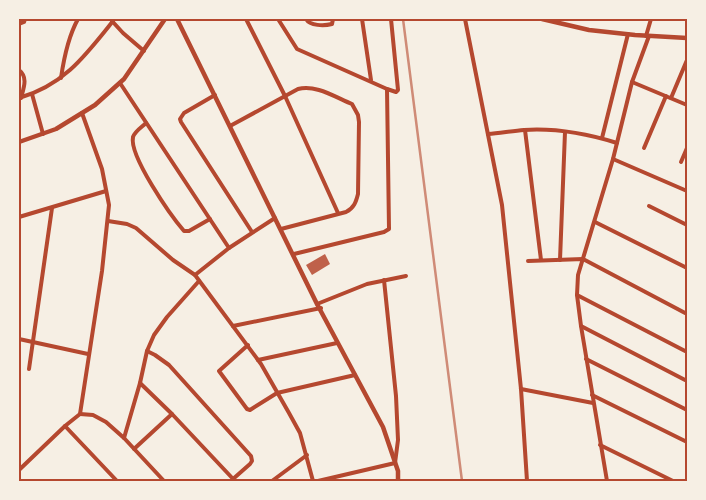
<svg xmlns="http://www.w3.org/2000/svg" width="706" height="500" viewBox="0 0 706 500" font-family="Helvetica,sans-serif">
	<rect width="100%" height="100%" fill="#f6efe4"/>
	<polygon fill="#bf614a" points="325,254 330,264 312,275 306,265"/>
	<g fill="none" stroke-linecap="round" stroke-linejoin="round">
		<g stroke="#b5482f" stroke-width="4">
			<polyline points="246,19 285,96 338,213"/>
			<polyline points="278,19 297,49 387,89 389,229 384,232 294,254"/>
			<path d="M306,19C310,26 324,26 332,24L333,19"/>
			<polyline points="362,19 371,80"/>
			<polyline points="465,19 502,205 521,389 527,481"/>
			<polyline points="112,21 123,33 144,51"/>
			<polyline points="19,24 24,22 25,19"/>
			<polyline points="646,36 651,19"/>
			<path d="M19,70C28,77 24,87 21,98"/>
			<path d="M61,78C64,57 68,37 78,19"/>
			<polyline points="632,82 687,105"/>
			<polyline points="120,83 229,248"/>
			<polyline points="387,89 396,92 398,90 391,19"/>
			<polyline points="32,94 43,134"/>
			<polyline points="215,95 184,113 180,119 181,122 252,232"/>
			<path d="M19,98C64,85 85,56 113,21"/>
			<polyline points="671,98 687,60"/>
			<path d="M146,123C142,127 135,131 133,137C129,156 171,216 184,231H189L210,219"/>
			<path d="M230,126L298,89C315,84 335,97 352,104L358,115L359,122L358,194C356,202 354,208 346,212L281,229"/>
			<polyline points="525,130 541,260"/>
			<path d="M488,134C500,133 512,131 524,130C554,128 588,134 617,143"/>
			<polyline points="602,138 628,34"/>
			<polyline points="644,148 666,96"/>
			<polyline points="613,159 687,191"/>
			<polyline points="681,162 687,148"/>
			<polyline points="649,206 687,225"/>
			<polyline points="19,217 106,191"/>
			<polyline points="108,221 127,224 136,228 173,260 195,275 261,364 289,413 300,433 313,481"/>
			<polyline points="595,222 687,268"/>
			<polyline points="560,260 565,132"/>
			<polyline points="528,261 583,259 687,314"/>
			<polyline points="195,275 229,248 275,218"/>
			<polyline points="577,295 687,352"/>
			<polyline points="317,304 367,284 406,276"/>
			<polyline points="233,326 321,308"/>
			<polyline points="581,326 687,381"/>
			<polyline points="19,339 88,354"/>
			<polyline points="248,345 219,371 247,409 250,410 277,393 355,375"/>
			<polyline points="147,351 155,355 169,365 251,456 252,461 250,464 233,479"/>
			<polyline points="586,359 687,410"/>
			<polyline points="258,360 337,343"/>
			<polyline points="29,369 52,208"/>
			<polyline points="140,383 172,414 235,481"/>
			<polyline points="521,389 593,403"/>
			<polyline points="592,395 687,442"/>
			<polyline points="80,414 93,415 106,422 124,438 164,481"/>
			<polyline points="65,426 117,481"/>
			<polyline points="124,438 140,383 147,351 154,335 167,317 199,281"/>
			<polyline points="600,445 673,481"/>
			<polyline points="134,449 172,414"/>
			<polyline points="19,470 65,426 80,414 102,271 109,205 102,169 82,113"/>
			<polyline points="272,481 307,455"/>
			<polyline points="318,481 395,463 398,440 396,396 384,280"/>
			<polyline points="607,481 581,326 577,295 578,275 613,159 632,82 649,36"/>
		</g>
		<g stroke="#b5482f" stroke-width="4.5">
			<polyline points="177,19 317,304 383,427 398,471 398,481"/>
			<polyline points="542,19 589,30 635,35 687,38"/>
			<polyline points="19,142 56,129 95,105 124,79 165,19"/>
		</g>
		<polyline stroke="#cf8b77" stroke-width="2.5" points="403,19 462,481"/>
	</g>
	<rect width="706" height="500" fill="none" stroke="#f6efe4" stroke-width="40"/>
	<rect x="20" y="20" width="666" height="460" fill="none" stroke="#b5482f" stroke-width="2"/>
</svg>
